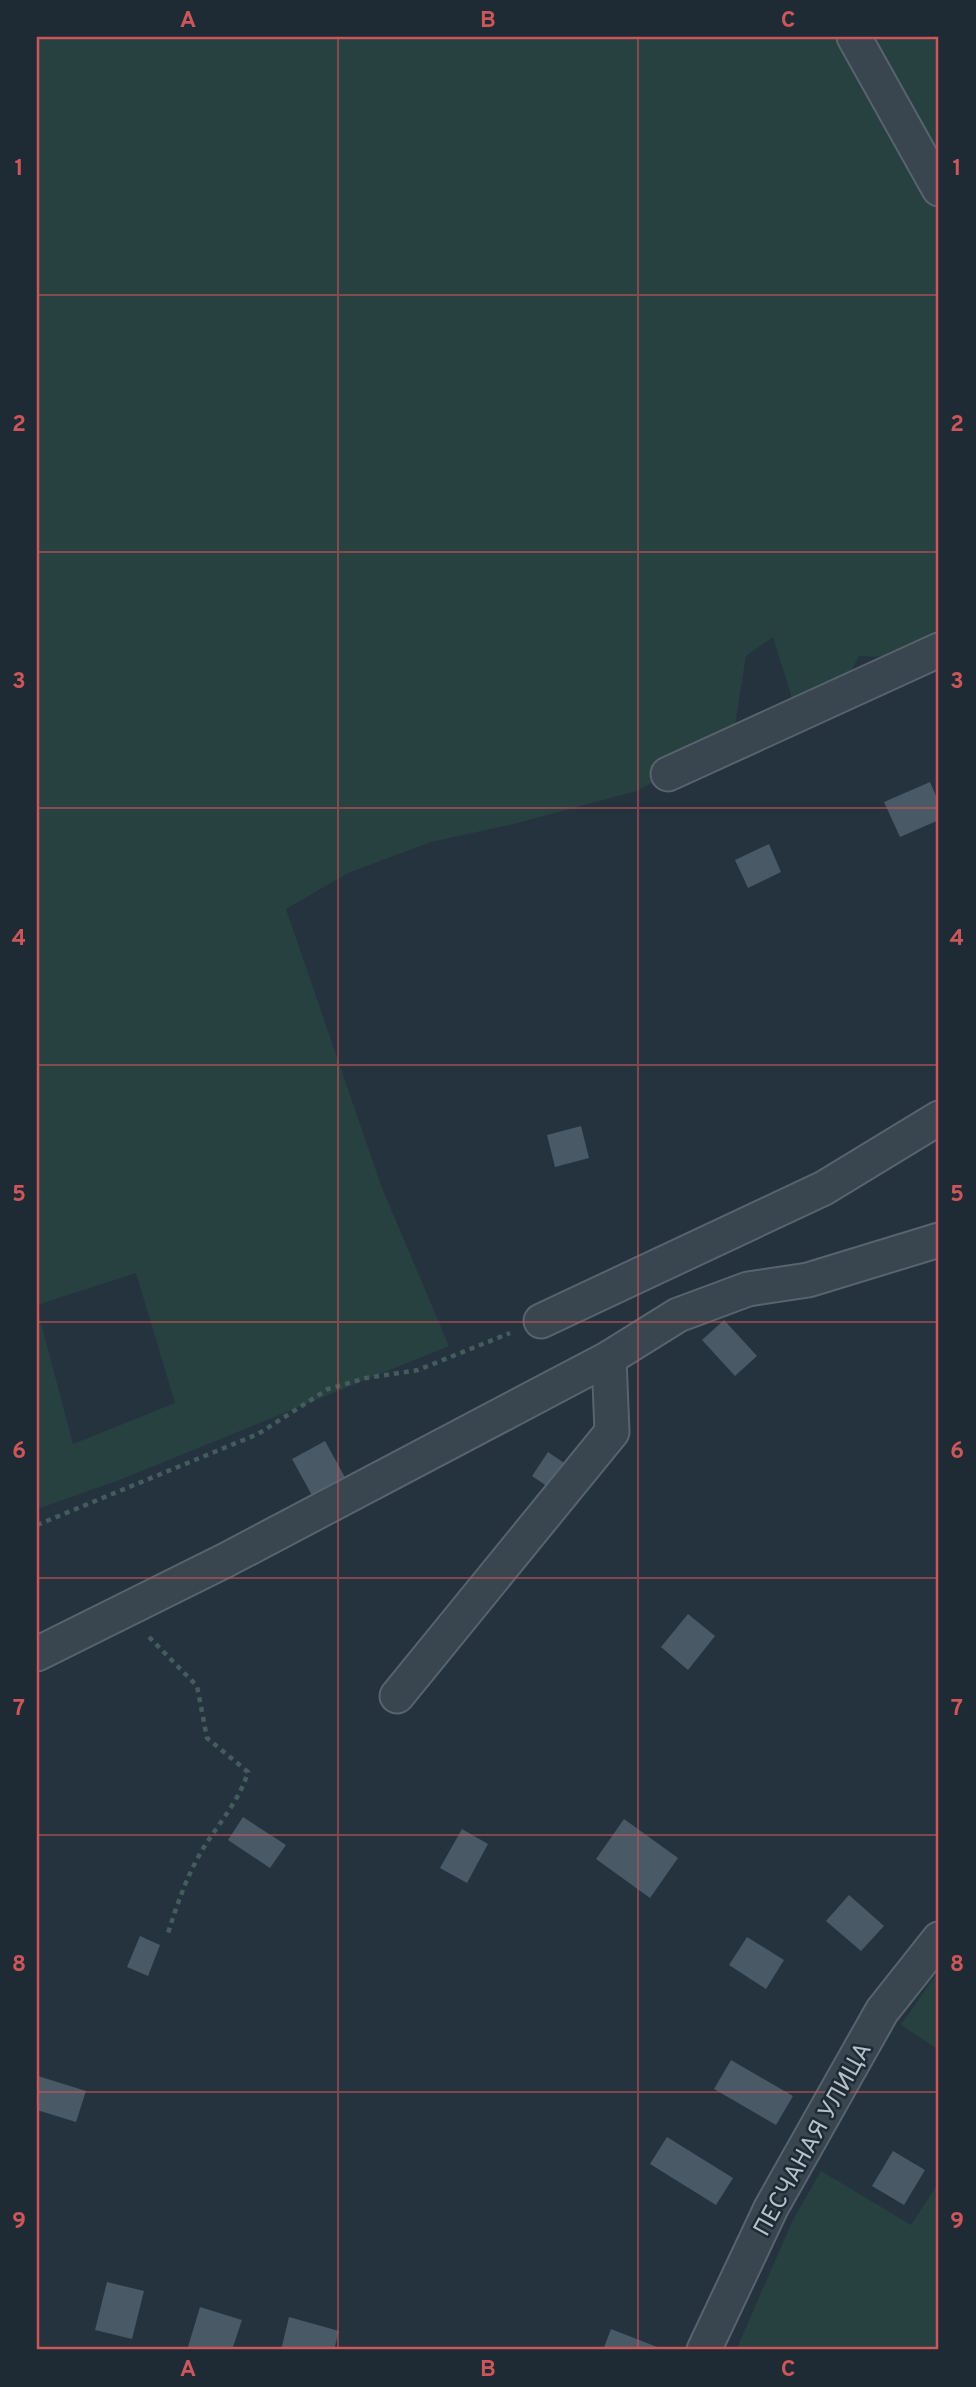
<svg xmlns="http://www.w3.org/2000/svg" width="976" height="2387" viewBox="0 0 976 2387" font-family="Overpass,sans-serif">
	<rect width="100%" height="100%" fill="#25333f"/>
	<g fill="#274040">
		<polygon points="37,37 939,37 939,642 906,658 859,656 835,701 797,715 773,637 746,656 733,737 675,772 636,791 514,824 431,842 348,873 286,909 382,1188 449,1346 122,1479 37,1509 37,1308 73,1444 175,1403 136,1273 37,1305"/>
		<polygon points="939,1970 939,2050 901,2025"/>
		<polygon points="821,2171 911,2225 939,2182 939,2350 736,2350 793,2220"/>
	</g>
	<g fill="#495965">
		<polygon points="930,782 939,803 939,820 900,837 884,802"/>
		<polygon points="769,844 781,872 748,888 735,860"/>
		<polygon points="581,1126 589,1158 555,1167 547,1135"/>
		<polygon points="724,1320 757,1356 735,1376 702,1340"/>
		<polygon points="325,1441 347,1481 314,1499 292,1459"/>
		<polygon points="548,1452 570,1467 554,1491 532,1476"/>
		<polygon points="688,1614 715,1636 688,1670 661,1647"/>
		<polygon points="243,1817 286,1845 270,1868 228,1840"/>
		<polygon points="624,1819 678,1858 650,1898 596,1859"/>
		<polygon points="462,1829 488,1844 467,1883 440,1868"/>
		<polygon points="849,1895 884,1926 861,1951 826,1921"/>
		<polygon points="140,1936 160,1945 148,1976 127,1967"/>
		<polygon points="747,1937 784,1960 766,1989 729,1965"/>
		<polygon points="731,2060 793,2096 776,2125 714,2089"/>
		<polygon points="38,2076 86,2091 76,2122 37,2110"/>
		<polygon points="667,2137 733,2178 716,2205 650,2164"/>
		<polygon points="893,2151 925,2170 904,2205 872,2186"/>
		<polygon points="107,2282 144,2291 132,2339 95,2330"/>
		<polygon points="200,2307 242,2320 232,2350 187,2350"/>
		<polygon points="289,2317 339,2331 334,2350 281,2350"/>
		<polygon points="611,2329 665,2350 603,2350"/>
	</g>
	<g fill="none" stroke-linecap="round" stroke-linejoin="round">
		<g stroke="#57636d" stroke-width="37">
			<g id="minor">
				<polyline points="854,37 939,189"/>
				<polyline points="668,774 939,650"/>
				<polyline points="541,1321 824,1188 939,1118"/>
				<polyline points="37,1654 226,1560 609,1358 678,1315 748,1289 808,1280 939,1240"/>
				<polyline points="397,1696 612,1432 609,1358"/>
				<polyline points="704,2350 771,2208 882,2011 939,1939"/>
			</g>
		</g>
		<g stroke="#455c5c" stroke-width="4.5" stroke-dasharray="5 5" stroke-linecap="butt">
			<polyline points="37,1525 258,1434 328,1389 366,1378 418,1370 510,1333"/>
			<path d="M149,1637L197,1686L207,1738L248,1772C239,1802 217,1825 201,1852C186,1878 177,1905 168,1933"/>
		</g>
		<use href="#minor" stroke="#39454f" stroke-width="33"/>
	</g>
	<path fill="none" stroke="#cc5659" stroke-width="2" stroke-opacity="0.55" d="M338,37V2350M638,37V2350M37,295H939M37,552H939M37,808H939M37,1065H939M37,1322H939M37,1578H939M37,1835H939M37,2092H939"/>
	<g text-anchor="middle" stroke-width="5" stroke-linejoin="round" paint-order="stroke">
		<g font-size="24" fill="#b5c0ca" stroke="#1e2a34">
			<text transform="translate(812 2139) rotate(-61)" y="8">ПЕСЧАНАЯ УЛИЦА</text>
		</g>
	</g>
	<rect width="976" height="2387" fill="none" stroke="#1e2a34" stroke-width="77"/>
	<rect x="38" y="38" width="899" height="2310" fill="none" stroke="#cc5659" stroke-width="2.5"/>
	<g font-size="23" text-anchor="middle" font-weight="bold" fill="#cc5659">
		<text x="188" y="27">A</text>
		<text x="488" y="27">B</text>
		<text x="788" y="27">C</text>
		<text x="19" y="175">1</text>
		<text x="957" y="175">1</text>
		<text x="19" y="431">2</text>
		<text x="957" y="431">2</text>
		<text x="19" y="688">3</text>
		<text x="957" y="688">3</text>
		<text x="19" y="945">4</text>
		<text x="957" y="945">4</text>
		<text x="19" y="1201">5</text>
		<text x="957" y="1201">5</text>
		<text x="19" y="1458">6</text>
		<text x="957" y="1458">6</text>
		<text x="19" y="1715">7</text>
		<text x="957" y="1715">7</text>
		<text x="19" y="1971">8</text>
		<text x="957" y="1971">8</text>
		<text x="19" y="2228">9</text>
		<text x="957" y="2228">9</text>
		<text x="188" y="2376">A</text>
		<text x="488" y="2376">B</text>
		<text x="788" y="2376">C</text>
	</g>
</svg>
